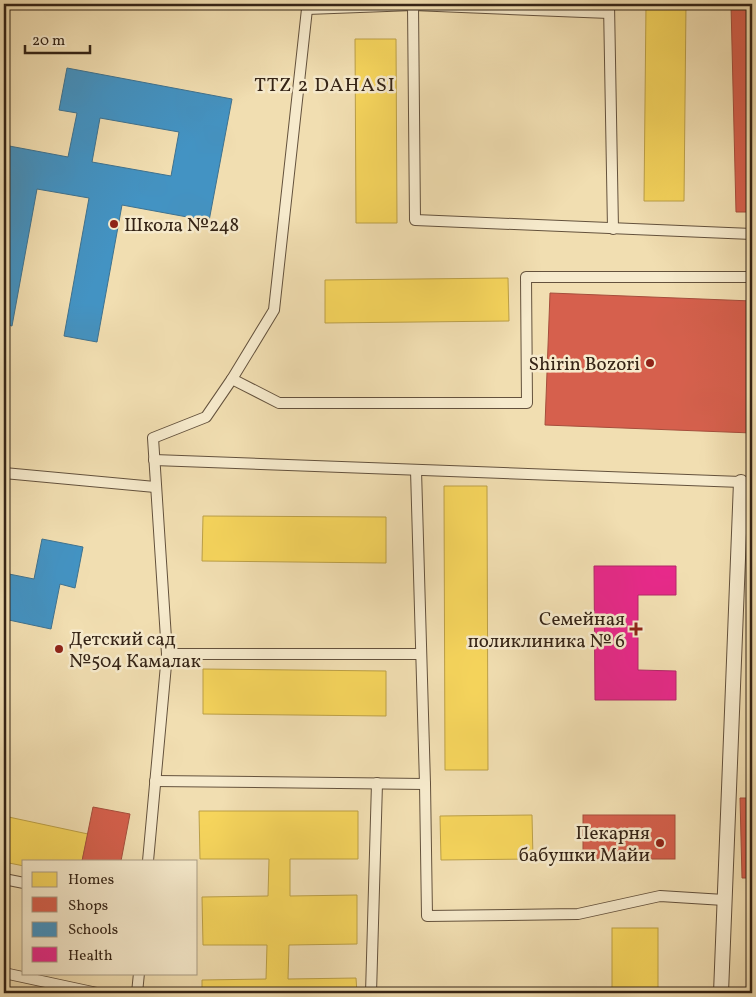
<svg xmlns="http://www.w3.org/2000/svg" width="756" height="997" viewBox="0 0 756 997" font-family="Vollkorn,serif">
	<rect width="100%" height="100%" fill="#f1deb1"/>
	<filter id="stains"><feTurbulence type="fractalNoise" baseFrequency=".004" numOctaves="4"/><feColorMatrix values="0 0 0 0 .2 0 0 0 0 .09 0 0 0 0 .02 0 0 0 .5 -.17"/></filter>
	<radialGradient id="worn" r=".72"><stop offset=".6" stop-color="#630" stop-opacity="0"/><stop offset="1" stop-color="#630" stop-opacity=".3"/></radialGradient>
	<g fill="#f6d55c" stroke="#bca047">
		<polygon points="646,4 686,4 684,201 644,201"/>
		<polygon points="355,39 396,39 397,223 356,223"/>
		<polygon points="508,278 509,321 325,323 325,280"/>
		<polygon points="444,486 487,486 488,770 445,770"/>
		<polygon points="203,516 386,517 386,563 202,561"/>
		<polygon points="203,669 386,671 386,716 203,714"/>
		<polygon points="199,811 358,811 358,859 290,859 290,896 357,895 357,944 289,945 288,979 356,978 357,993 202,993 202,980 266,979 267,945 203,945 202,897 268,896 269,859 200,859"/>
		<polygon points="532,815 533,859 441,860 440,816"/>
		<polygon points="4,816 88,834 82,861 24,861 24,866 4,862"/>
		<rect x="612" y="928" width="46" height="65"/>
	</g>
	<g fill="#d6604d" stroke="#a64e3c">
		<polygon points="731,4 752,4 752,212 736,212"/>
		<polygon points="550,293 752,301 752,433 545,425"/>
		<polygon points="740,798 752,798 752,878 742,878"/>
		<polygon points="93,807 130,814 121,861 82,861"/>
		<rect x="583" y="815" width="92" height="44"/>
	</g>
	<g fill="#4393c3" stroke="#3f728f" fill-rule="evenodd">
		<path d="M67,68L232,99L209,221L122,205L97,342L64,336L89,198L37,189L12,326L4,324V145L68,157L77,113L59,110ZM100,118L179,132L171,176L92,162Z"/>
		<polygon points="42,539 83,547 75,588 60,584 51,629 4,619 4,573 34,579"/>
	</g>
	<polygon fill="#e7298a" stroke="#b22867" points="594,566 676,566 676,595 638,595 638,670 676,671 676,700 595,700"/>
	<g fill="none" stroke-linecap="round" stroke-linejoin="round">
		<g stroke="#64523d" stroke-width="12">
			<g id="service">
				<polyline points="609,4 613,229"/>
				<polyline points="413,5 415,220 752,234"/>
				<polyline points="307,9 413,5 609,13"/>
				<polyline points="232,379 279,403 527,403 526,277 752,277"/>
				<polyline points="154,460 741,482"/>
				<polyline points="416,470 425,784 427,916 578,914 660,896 724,900"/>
				<polyline points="4,473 155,487"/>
				<polyline points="167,654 421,654"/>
				<polyline points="155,781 425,784"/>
				<polyline points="148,861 167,654 153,438 206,417 232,379 274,310 307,9 306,4"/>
				<polyline points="4,879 24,883"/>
				<polyline points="4,973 97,993"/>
				<polyline points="137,993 139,973"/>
				<polyline points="371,993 377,783"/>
			</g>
		</g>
		<g stroke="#64523d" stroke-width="16">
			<polyline id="pedestrian" points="721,993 741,482"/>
		</g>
		<use href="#service" stroke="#f6eacc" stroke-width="10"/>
		<use href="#pedestrian" stroke="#f6eacc" stroke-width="14"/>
	</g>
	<g fill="#8f2418" stroke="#f6eacc" stroke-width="2">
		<circle cx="114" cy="224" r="5"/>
		<circle cx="650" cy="363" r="5"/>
		<path d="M633.5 621.5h5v5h5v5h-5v5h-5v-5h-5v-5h5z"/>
		<circle cx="59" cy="649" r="5"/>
		<circle cx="660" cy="843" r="5"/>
	</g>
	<g text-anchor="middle" stroke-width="5" stroke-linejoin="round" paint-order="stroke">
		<g font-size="19" fill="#352416" stroke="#f6eacc" text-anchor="end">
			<text x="124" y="231" text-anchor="start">Школа №248</text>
			<text x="640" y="370">Shirin Bozori</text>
			<text x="625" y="625">Семейная<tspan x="625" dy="22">поликлиника № 6</tspan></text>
			<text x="69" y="645" text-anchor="start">Детский сад<tspan x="69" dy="22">№504 Камалак</tspan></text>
			<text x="650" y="839">Пекарня<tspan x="650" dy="22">бабушки Майи</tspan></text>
		</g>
		<g font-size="20" letter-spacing="1" fill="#352416" stroke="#f6eacc">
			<text x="325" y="91">TTZ 2 DAHASI</text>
		</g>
	</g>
	<rect width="756" height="997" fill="none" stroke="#f1deb1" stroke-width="20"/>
	<rect x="5" y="5" width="746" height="987" fill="none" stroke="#352416" stroke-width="2.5"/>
	<rect x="10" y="10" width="736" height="977" fill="none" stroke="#352416"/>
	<rect x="22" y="860" width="175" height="115" fill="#f6eacc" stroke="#a99b83"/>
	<rect x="32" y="872" width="25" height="15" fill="#f6d55c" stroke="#a99b83"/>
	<text x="68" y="884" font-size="15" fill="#352416">Homes</text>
	<rect x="32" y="897" width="25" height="15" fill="#d6604d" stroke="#a99b83"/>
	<text x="68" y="910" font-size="15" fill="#352416">Shops</text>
	<rect x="32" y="922" width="25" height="15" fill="#4393c3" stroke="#a99b83"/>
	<text x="68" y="934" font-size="15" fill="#352416">Schools</text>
	<rect x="32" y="947" width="25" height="15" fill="#e7298a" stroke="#a99b83"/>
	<text x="68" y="960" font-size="15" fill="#352416">Health</text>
	<path d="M25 45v8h65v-8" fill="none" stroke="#352416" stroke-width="2.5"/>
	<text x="32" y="45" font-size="15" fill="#352416" stroke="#f6eacc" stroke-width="4" paint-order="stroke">20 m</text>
	<rect width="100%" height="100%" filter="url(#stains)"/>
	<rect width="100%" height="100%" fill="url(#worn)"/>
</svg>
